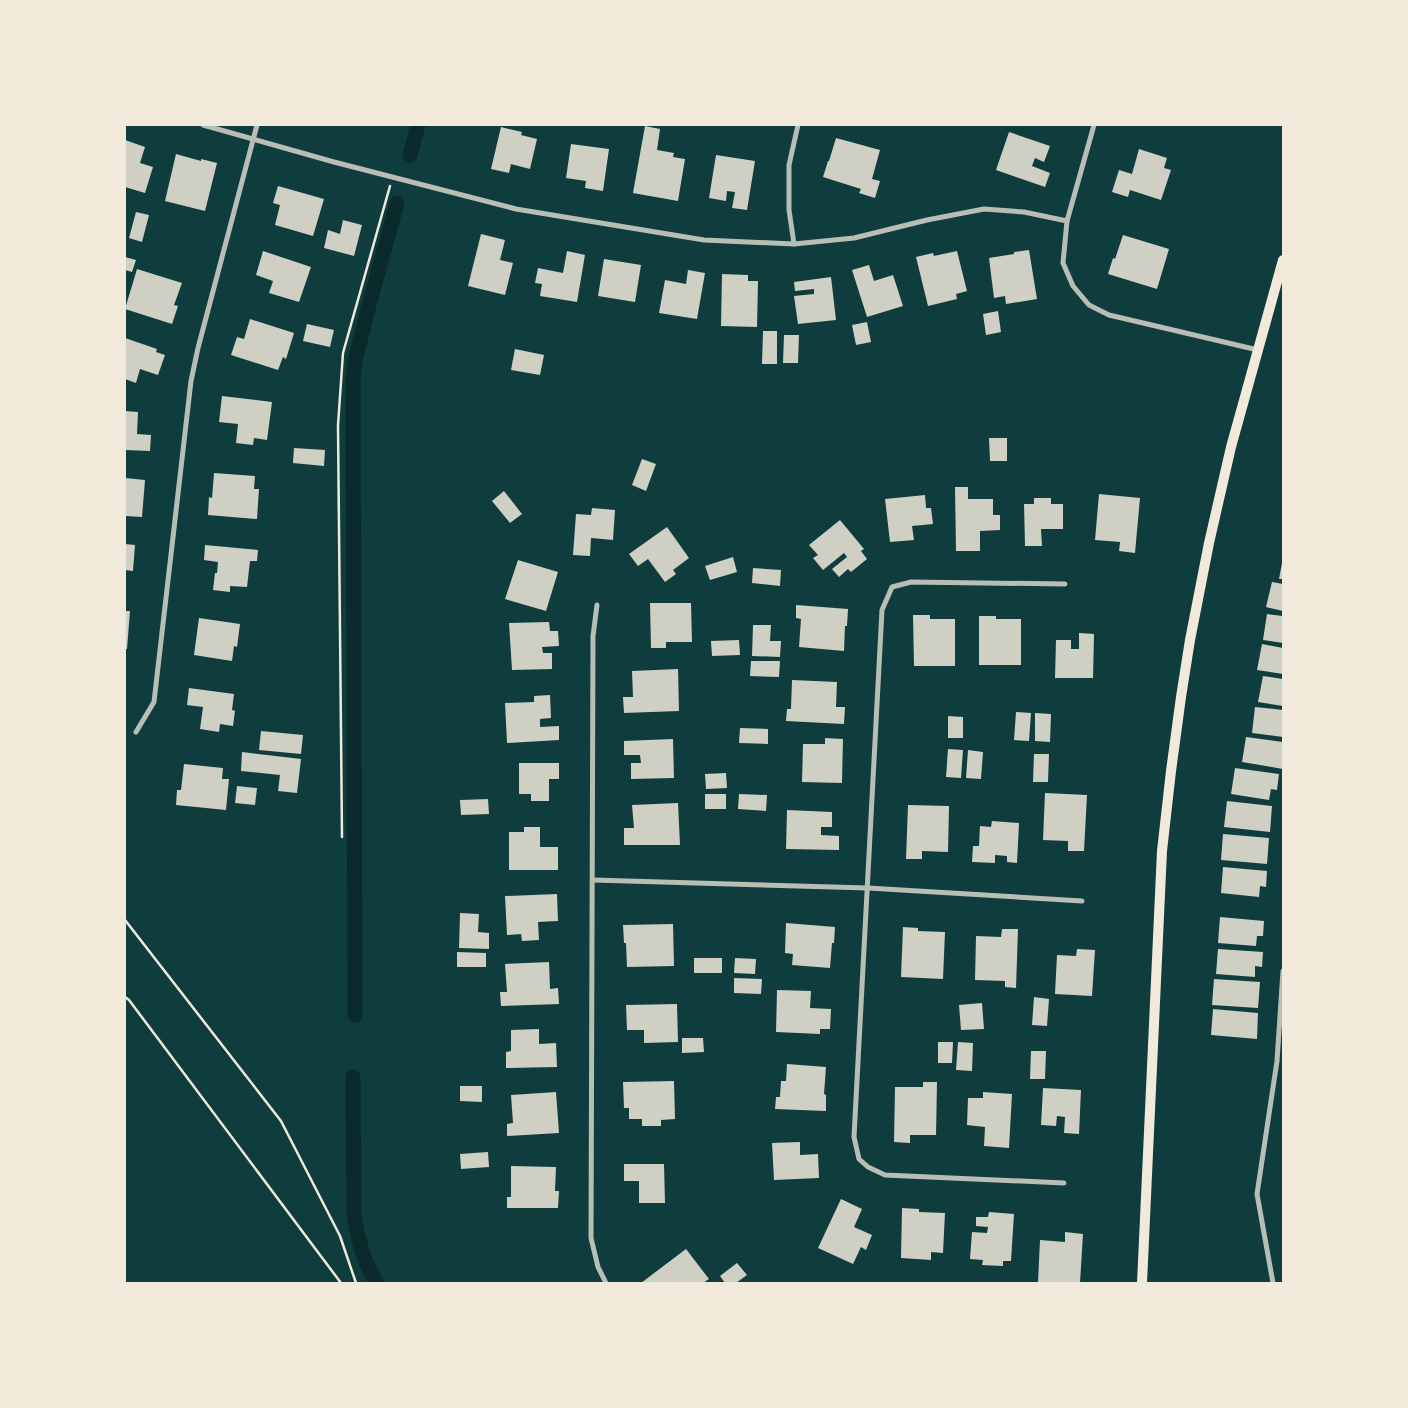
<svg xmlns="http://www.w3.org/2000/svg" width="1408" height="1408" viewBox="0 0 1408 1408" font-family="'PT Sans Narrow',sans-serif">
	<rect width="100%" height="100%" fill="#0f3d3e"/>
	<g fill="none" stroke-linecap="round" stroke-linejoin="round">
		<g stroke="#0a2a2b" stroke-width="15">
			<polyline points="410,155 418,125"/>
			<polyline points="355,1015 353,379 355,361 369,305 397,203"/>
			<path d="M353,1077L354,1214C358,1239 363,1262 377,1283"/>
		</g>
	</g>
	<g fill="#cfcfc3">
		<polygon points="645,126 660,129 657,150 674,153 673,157 685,159 678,201 633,193"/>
		<polygon points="501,127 522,132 521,135 537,139 530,169 511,164 509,173 491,169"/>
		<polygon points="1009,132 1050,146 1044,162 1035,158 1032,166 1050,173 1045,187 996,170"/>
		<polygon points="836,138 880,150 872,179 880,181 875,198 859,193 861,189 823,177 828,161 829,161"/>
		<polygon points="125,140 145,147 140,163 153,167 145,193 125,187"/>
		<polygon points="571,144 609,149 603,191 585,188 586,181 566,178"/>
		<polygon points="1139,149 1167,158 1164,168 1171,170 1161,200 1130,190 1128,197 1112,192 1119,170 1132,174"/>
		<polygon points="176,154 201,161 201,159 217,163 205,211 165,201"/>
		<polygon points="716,155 755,161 747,210 732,208 735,192 727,191 726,201 709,198"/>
		<polygon points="278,186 324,199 313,236 275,225 280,205 273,203"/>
		<polygon points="136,212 149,215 142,242 129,238"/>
		<polygon points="343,220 362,225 354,256 324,248 328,230 340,234"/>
		<polygon points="481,234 505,240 500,260 513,263 505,295 468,286"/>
		<polygon points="1123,235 1169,249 1157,289 1108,274 1113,258 1115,259"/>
		<polygon points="1029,250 1037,299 1006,304 1005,296 994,298 989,258 1014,254 1014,252"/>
		<polygon points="263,251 311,267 299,302 269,293 273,281 256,275"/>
		<polygon points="567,251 585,255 577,302 540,296 542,284 535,283 538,268 563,273"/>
		<polygon points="957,251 967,291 956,294 957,299 928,306 916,257 933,253 934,256"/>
		<polygon points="125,257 136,260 132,272 125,270"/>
		<polygon points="604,259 641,265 635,302 598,296"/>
		<polygon points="869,265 874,281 893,275 903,306 867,317 852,270"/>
		<polygon points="137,269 182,283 174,305 178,306 172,324 125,309"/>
		<polygon points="688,270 705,273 697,319 659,313 665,280 686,284"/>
		<polygon points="722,274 748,275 748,281 758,281 757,327 721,326"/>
		<polygon points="831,277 836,320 798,324 794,296 814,294 814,289 795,291 794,282"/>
		<polygon points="998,311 1001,332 986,335 983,314"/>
		<polygon points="250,319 294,333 286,359 283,357 278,370 231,355 237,337 244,339"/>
		<polygon points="867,322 871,342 856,345 852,325"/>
		<polygon points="307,324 334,330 330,347 303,341"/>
		<polygon points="763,331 777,331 777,364 762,364"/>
		<polygon points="784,335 799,335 798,363 783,363"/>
		<polygon points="125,338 157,349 156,352 165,355 158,375 140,369 136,383 125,379"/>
		<polygon points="515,349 544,355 540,375 511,370"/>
		<polygon points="222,396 272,402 267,440 254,438 253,445 236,443 238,424 219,422"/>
		<polygon points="125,411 138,412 137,434 151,435 150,451 125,450"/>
		<polygon points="989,438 1007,438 1007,461 990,461"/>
		<polygon points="294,448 325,450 324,466 293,463"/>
		<polygon points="642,459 656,464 646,491 632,485"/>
		<polygon points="214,473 255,476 254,489 259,489 257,519 208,515 209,497 212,498"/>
		<polygon points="125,478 145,480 142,517 125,516"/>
		<polygon points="955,487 968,487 968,499 993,499 993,515 1000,515 1000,530 980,531 980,551 956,551"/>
		<polygon points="504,491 522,514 510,523 492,501"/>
		<polygon points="1099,494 1140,498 1135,553 1119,551 1120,542 1095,540"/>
		<polygon points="925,495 926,508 931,508 933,524 912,526 914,540 890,542 885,499"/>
		<polygon points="1034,498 1051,498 1051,504 1063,504 1063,529 1041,529 1042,546 1025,546 1024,504 1034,504"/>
		<polygon points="592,508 615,510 613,540 591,538 590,556 573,555 576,514 591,515"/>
		<polygon points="840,520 864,549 861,551 867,559 851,572 848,569 839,577 832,569 847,557 844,553 823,570 813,558 818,555 809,545"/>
		<polygon points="667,527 689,558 673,570 676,574 665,582 648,559 638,566 629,554"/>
		<polygon points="125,544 135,545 133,571 125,570"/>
		<polygon points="205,545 258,550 257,561 250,561 247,587 230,586 230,592 213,590 215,573 217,573 218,562 204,560"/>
		<polygon points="733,557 737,572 710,580 705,566"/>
		<polygon points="518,560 558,572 546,611 505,599"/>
		<polygon points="1282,563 1283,563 1283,579 1279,579"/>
		<polygon points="753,568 781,570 780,586 752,583"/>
		<polygon points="1272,582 1283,584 1283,611 1266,607"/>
		<polygon points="650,603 691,603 692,642 666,642 666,648 651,648"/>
		<polygon points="796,605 848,609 847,626 845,626 844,651 799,647 801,619 796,618"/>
		<polygon points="125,611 130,611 127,649 125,649"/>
		<polygon points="1267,614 1283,616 1283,643 1263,640"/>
		<polygon points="913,615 930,615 930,619 955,619 955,666 914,666"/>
		<polygon points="979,616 996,616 996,619 1021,619 1021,665 979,665"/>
		<polygon points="199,618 240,624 237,647 234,646 232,661 194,655"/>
		<polygon points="549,622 550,631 558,631 559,646 542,647 543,653 552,653 552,669 512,670 509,623"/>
		<polygon points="753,625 771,625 770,641 781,641 780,657 752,656"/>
		<polygon points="1079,633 1094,634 1093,678 1055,678 1056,640 1071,640 1071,649 1079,649"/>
		<polygon points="739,640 740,655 712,656 711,641"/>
		<polygon points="1262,644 1283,648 1283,674 1257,670"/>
		<polygon points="751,661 780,661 779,677 750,676"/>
		<polygon points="678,669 679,711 624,713 623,697 633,697 632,671"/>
		<polygon points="1263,676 1283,679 1283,706 1258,702"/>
		<polygon points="792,680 837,682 836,707 845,707 844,724 786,721 787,709 791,709"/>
		<polygon points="189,688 234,694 232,710 235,711 233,726 220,724 219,732 200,729 203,707 187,705"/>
		<polygon points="550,695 551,718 540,719 540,727 559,726 559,740 507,743 505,703 534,702 534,696"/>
		<polygon points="1255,707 1283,710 1283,737 1252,733"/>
		<polygon points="1016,712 1031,713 1029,741 1014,740"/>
		<polygon points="1035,713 1051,714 1050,742 1035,741"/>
		<polygon points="948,716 963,717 963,738 948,738"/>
		<polygon points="740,728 768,729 768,744 739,743"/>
		<polygon points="261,731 303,735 301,754 259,750"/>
		<polygon points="1246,737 1283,742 1283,769 1242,762"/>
		<polygon points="825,738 843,739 842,783 802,782 803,744 825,744"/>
		<polygon points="673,739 674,778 631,779 631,763 641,763 640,755 624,755 624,741"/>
		<polygon points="948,749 963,750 961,778 946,777"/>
		<polygon points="968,750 983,752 981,779 966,778"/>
		<polygon points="242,752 301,759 297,793 278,791 280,775 241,771"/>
		<polygon points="1034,754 1049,754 1048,782 1033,782"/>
		<polygon points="519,763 559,763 559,779 549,779 549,801 531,801 531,794 519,794"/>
		<polygon points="184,764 223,768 222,779 229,779 226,810 176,805 177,790 181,790"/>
		<polygon points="1235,768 1279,774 1277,790 1271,789 1269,800 1231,794"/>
		<polygon points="726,773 727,788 706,789 705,774"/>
		<polygon points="237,786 257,788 255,805 235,803"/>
		<polygon points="1045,793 1087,795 1084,851 1068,851 1068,841 1043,840"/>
		<rect x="705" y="794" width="21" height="15"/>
		<polygon points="739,794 767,795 766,811 738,809"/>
		<polygon points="488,799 489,814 461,815 460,800"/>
		<polygon points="1227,801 1272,806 1270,832 1224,827"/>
		<polygon points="678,803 680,845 624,845 624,828 634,828 632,805"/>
		<polygon points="908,805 949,806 948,852 922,851 922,859 906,859"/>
		<polygon points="787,810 832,812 832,827 821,827 821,835 839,836 839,850 786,849"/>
		<polygon points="992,821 1019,823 1017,863 1007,862 1007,856 995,855 995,863 972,862 973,846 979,846 980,826 991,827"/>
		<polygon points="524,827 540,827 540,847 558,847 558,870 509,870 509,832 524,832"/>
		<polygon points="1223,834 1269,838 1267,864 1221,860"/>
		<polygon points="1223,867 1267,871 1266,887 1260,886 1259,897 1221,893"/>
		<polygon points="557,894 558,921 538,922 539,940 522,941 521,934 507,935 505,896"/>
		<polygon points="460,913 479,914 478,932 489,933 489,949 459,948"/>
		<polygon points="1220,917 1264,921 1263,936 1257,936 1256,946 1218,943"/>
		<polygon points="786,923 835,927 834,943 832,943 830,968 792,965 793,954 785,953"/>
		<polygon points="673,924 674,966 627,967 626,943 624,943 623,925"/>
		<polygon points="903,927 918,928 918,931 945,932 943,979 901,977"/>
		<polygon points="1002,929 1018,929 1016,988 1005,987 1005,981 975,980 976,936 1001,937"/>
		<polygon points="1077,949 1095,950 1092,996 1055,994 1057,955 1076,956"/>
		<polygon points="1218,949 1263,952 1262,967 1255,966 1255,977 1216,974"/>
		<polygon points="457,952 486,953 486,967 457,967"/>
		<rect x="694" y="958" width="28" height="15"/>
		<polygon points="735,958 756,959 755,974 734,973"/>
		<polygon points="549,962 550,989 558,988 559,1004 501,1006 500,992 507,992 505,964"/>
		<polygon points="734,978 762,979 761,994 734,993"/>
		<polygon points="1214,979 1260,982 1258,1008 1212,1005"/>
		<polygon points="777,990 811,991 810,1008 831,1009 830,1029 820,1029 820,1034 776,1032"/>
		<polygon points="1034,997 1049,999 1047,1026 1032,1025"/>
		<polygon points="982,1003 984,1029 961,1030 959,1005"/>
		<polygon points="677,1004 678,1042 644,1043 644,1030 627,1030 626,1005"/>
		<polygon points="1213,1009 1258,1013 1257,1039 1211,1035"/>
		<polygon points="539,1029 539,1044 556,1043 557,1067 506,1068 506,1052 511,1051 511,1030"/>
		<polygon points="682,1038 703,1038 704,1052 682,1053"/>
		<polygon points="938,1042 953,1042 952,1063 938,1063"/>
		<polygon points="958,1042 973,1043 972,1071 956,1070"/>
		<polygon points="1031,1051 1046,1051 1045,1079 1030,1079"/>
		<polygon points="787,1064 826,1067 824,1094 826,1095 826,1111 775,1109 776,1097 780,1097 781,1081 786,1081"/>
		<polygon points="674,1081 675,1119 661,1120 661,1126 642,1126 642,1119 629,1119 629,1108 624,1108 623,1082"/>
		<polygon points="923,1082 937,1082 936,1135 910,1135 910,1143 894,1142 895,1087 923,1087"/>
		<polygon points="460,1086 482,1086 482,1102 460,1101"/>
		<polygon points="1043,1088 1081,1090 1079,1134 1064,1133 1065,1117 1057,1116 1056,1126 1041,1125"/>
		<polygon points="556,1092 559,1133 507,1136 507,1124 513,1123 511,1095"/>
		<polygon points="983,1092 1012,1094 1009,1148 984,1146 985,1127 967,1125 968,1098 983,1098"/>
		<polygon points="800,1142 800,1155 818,1154 819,1178 774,1180 772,1143"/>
		<polygon points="488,1152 489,1167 461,1169 460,1154"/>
		<polygon points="624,1164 664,1164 665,1203 639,1203 639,1181 624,1181"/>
		<polygon points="511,1166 556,1167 555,1191 559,1191 558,1208 507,1208 507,1197 511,1197"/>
		<polygon points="841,1199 862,1209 854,1227 872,1235 866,1250 861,1247 853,1264 818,1248"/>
		<polygon points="902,1208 919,1209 919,1212 945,1213 943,1253 931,1252 931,1260 901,1258"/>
		<polygon points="989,1212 1014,1214 1011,1261 1003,1261 1003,1266 982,1265 983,1260 970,1259 972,1232 987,1233 988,1227 976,1226 976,1217 988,1217"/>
		<polygon points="1065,1232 1083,1234 1080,1283 1038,1283 1040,1240 1065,1242"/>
		<polygon points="686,1249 709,1279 703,1283 641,1283"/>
		<polygon points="737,1263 747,1275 736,1283 725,1283 720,1276"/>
	</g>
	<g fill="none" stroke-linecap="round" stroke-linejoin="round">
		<g stroke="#f1e9da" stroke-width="2.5">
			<polyline points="342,837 338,425 343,353 390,186"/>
			<polyline points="125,920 281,1121 340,1236 356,1283"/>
			<polyline points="125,997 129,1000 341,1283"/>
		</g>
		<g stroke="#b8beb3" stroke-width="5">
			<polyline points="203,125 334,162 516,209 704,240 794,244 854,238 927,220 984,209 1024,212 1067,221 1063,263 1073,286 1089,305 1109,315 1258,350"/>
			<polyline points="1067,221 1094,125"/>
			<polyline points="794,244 789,210 789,165 798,125"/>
			<polyline points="597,605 593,636 591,1238 598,1267 606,1283"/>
			<polyline points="136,732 154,702 191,381 198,348 257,125"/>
			<polyline points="593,880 868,888 1082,901"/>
			<polyline points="1064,1183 885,1175 868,1167 859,1159 854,1137 882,610 892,587 911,582 1065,584"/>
			<polyline points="1273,1283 1257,1194 1277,1061 1283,971"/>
		</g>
		<polyline stroke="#f1e9da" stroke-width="10" points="1142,1283 1162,851 1171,771 1181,697 1190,640 1209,543 1231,447 1283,260"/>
	</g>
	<rect width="1408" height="1408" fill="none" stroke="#f1e9da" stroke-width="252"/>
</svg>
